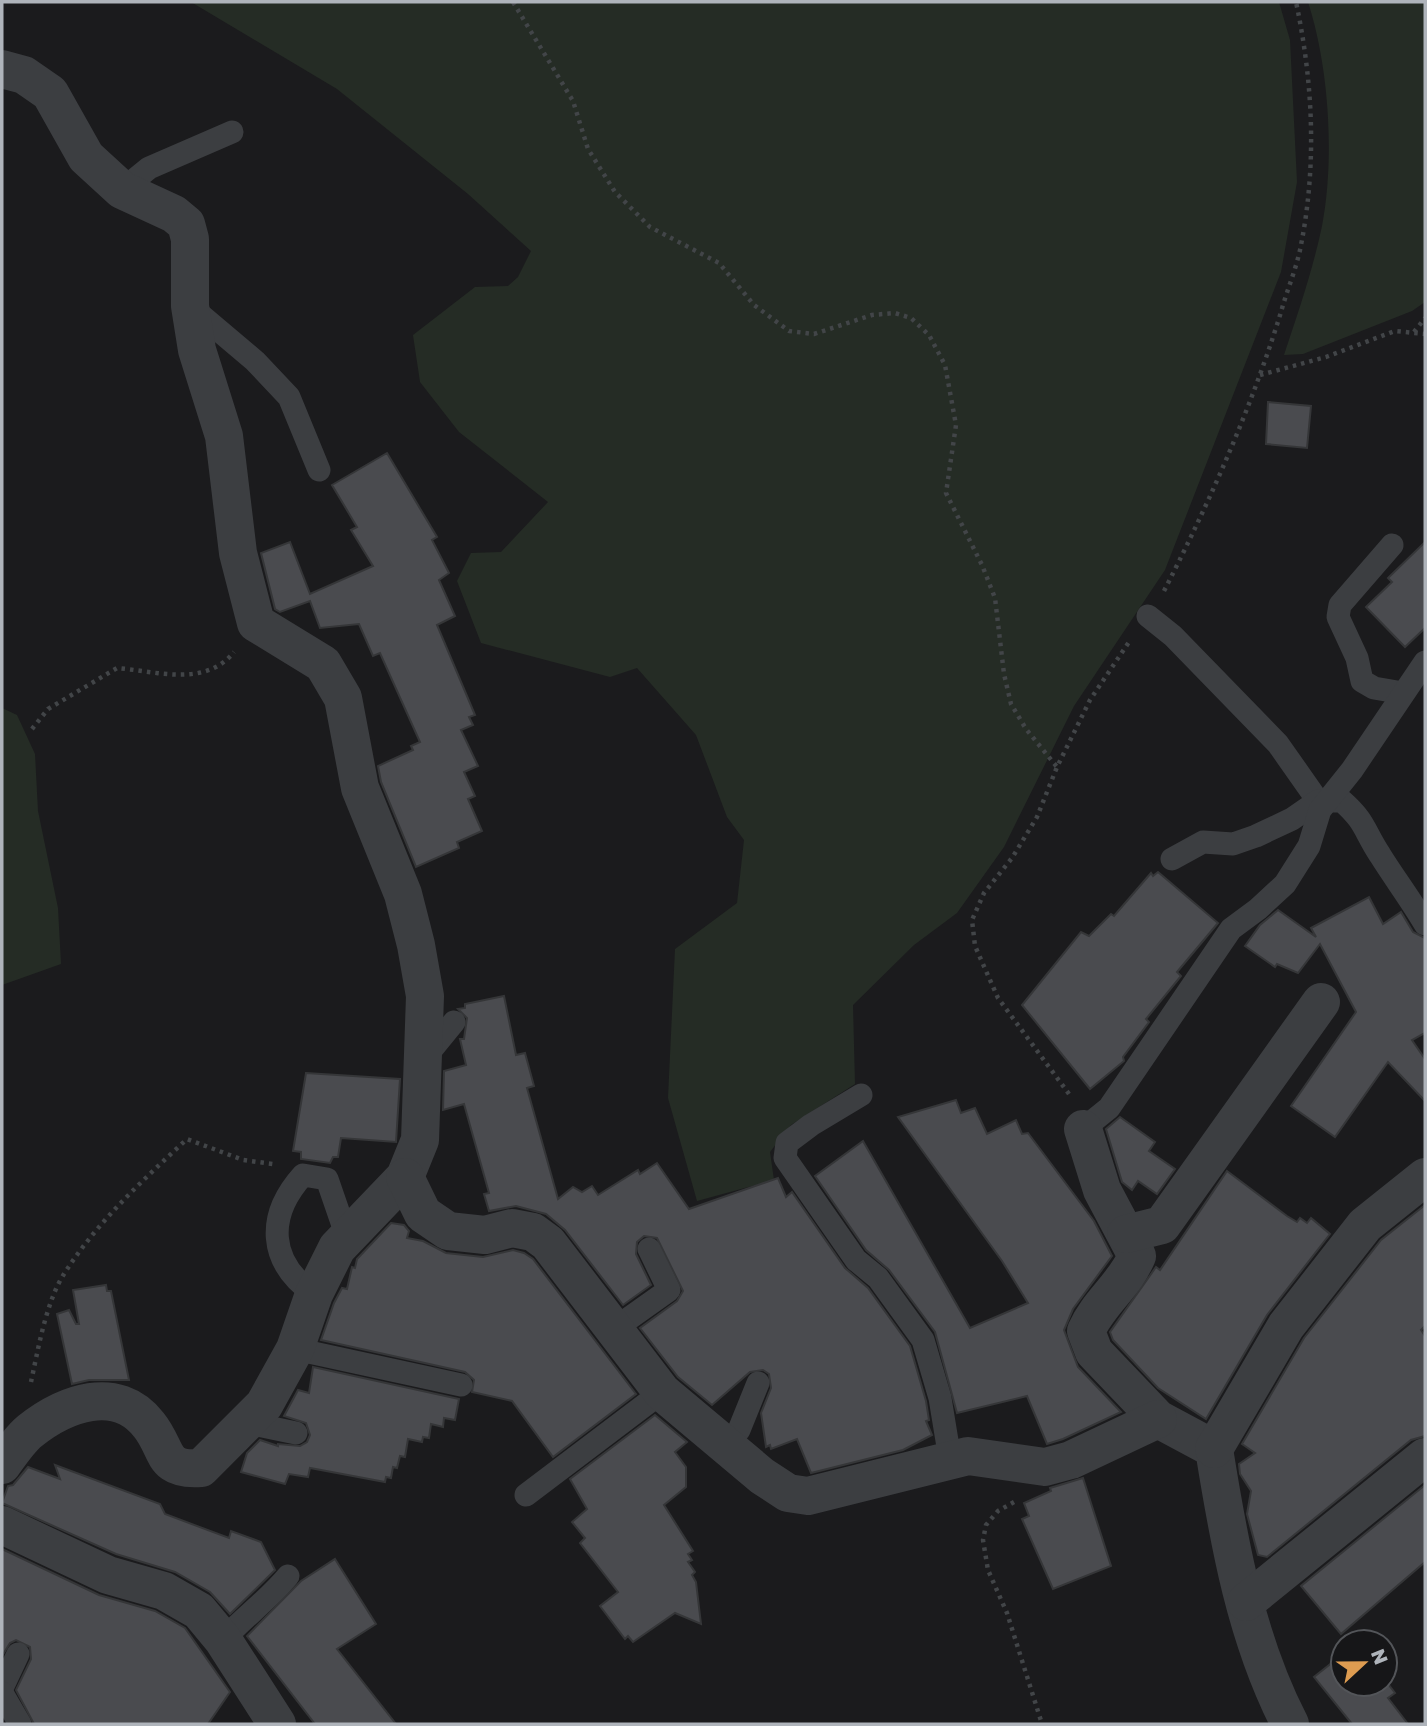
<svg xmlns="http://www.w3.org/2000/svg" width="1427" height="1726" viewBox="0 0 1427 1726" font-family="'Golos Text',sans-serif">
	<rect width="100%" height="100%" fill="#1b1b1d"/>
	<g fill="#252c25">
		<polygon points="191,2 1279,2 1290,40 1297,182 1281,272 1165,570 1074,706 1004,847 957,913 914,945 853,1005 855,1084 791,1125 770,1152 774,1180 697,1201 668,1098 675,949 737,903 744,840 727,817 696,735 637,668 610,677 481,643 457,581 471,553 501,552 548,502 459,432 420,382 413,335 475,287 508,286 518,277 531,251 468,194 337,89"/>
		<path d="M1308,2H1425V302L1412,311L1303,354L1284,355C1298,313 1313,269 1322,226C1335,158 1329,67 1308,2Z"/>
		<polygon points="2,708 17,715 35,754 38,811 58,908 61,964 2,985"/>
	</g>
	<g fill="#4a4b4f" stroke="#353638" stroke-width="2">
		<polygon points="1268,402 1311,406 1307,448 1266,444"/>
		<polygon points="387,453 437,537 432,540 449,573 439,580 455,616 437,625 475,715 469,717 473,725 461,730 478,766 464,772 475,796 468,799 482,831 457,842 459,848 416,867 381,782 378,766 413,750 411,746 420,742 380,653 373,656 359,624 320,628 310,601 280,612 275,609 261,553 290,542 310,594 373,566 351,530 357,527 332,485"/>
		<polygon points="1425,542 1425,628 1405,647 1366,607 1392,582 1388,578"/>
		<polygon points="1158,872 1218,923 1177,972 1181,976 1146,1019 1149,1022 1123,1057 1124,1061 1090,1089 1022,1005 1081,932 1089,936 1111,914 1114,916 1151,873 1153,876"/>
		<polygon points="1369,897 1383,924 1401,912 1413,932 1425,938 1425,1033 1412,1040 1425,1059 1425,1101 1388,1062 1335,1137 1291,1106 1356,1012 1320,944 1298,973 1277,964 1275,967 1245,946 1260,925 1278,910 1316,937 1311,928"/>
		<polygon points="504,996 516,1055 525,1053 534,1086 527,1088 558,1199 573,1187 582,1192 592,1186 598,1195 638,1170 640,1174 657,1163 689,1209 778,1178 786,1197 792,1192 845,1268 868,1288 910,1346 926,1401 929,1420 926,1421 932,1435 903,1450 811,1473 797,1439 771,1449 770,1445 766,1447 761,1413 771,1388 769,1374 763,1370 750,1372 712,1405 678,1377 640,1328 677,1301 683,1291 657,1238 644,1236 637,1242 636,1254 651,1285 623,1305 565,1230 546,1214 516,1206 489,1211 484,1194 489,1193 464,1104 443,1110 444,1071 466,1065 460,1039 464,1039 467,1018 458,1009 465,1008 465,1004"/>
		<polygon points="306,1073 400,1079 396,1142 341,1138 338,1157 333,1157 330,1163 301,1159 301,1152 293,1151"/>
		<polygon points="956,1100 961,1113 975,1108 987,1134 1016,1120 1022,1134 1028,1133 1094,1221 1112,1256 1073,1309 1064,1330 1078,1367 1121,1412 1063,1439 1047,1444 1027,1396 957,1413 935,1332 889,1270 866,1250 815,1176 863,1141 970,1328 1028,1303 1002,1261 898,1117"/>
		<polygon points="1120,1117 1155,1142 1149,1151 1175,1169 1157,1194 1138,1181 1132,1190 1122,1182 1106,1129"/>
		<polygon points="1227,1171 1287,1216 1297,1222 1300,1218 1307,1223 1311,1218 1330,1234 1267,1315 1206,1419 1158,1388 1113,1340 1110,1332 1156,1267 1160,1270"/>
		<polygon points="1425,1205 1425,1326 1421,1330 1425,1336 1425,1436 1411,1440 1267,1557 1258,1555 1247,1514 1251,1491 1240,1474 1239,1464 1255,1453 1242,1444 1304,1338 1381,1240"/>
		<polygon points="391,1223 404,1225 409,1231 407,1238 423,1241 446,1253 483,1257 513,1250 524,1253 533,1259 636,1394 553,1457 512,1401 472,1392 474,1380 465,1372 321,1340 334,1303 342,1288 347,1289 352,1267 355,1268 357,1259"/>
		<polygon points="106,1285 107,1291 111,1291 129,1380 89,1380 72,1384 57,1314 69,1310 76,1324 79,1324 73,1290"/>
		<polygon points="313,1367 459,1399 455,1420 444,1418 443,1427 431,1424 429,1438 423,1437 422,1442 408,1439 405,1457 400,1456 397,1468 393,1467 391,1478 386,1477 385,1482 310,1468 308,1477 289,1474 285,1484 241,1472 247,1453 260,1440 278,1446 278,1444 300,1446 307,1442 310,1435 306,1423 284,1416 298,1390 309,1393"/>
		<polygon points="655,1415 687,1442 675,1452 686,1467 686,1487 664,1505 693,1551 688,1554 692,1560 688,1562 695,1572 692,1575 696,1582 701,1624 675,1613 633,1642 628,1636 625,1639 600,1606 618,1592 580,1543 585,1538 572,1522 587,1509 570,1479"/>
		<polygon points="55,1465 160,1504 165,1514 229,1538 231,1531 261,1542 275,1570 230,1614 210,1592 175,1572 116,1554 2,1503 8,1486 13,1485 28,1467 60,1479"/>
		<polygon points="1083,1478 1111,1566 1053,1589 1022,1519 1029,1516 1024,1503 1051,1491 1050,1488"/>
		<polygon points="1425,1485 1425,1562 1341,1634 1301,1586"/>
		<polygon points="2,1549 99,1595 155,1611 185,1628 230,1692 208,1724 34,1724 16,1690 31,1659 30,1647 16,1640 10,1643 2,1656"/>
		<polygon points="335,1559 376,1624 337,1649 396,1724 315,1724 247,1636 301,1581"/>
		<polygon points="1343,1654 1343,1684 1385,1684 1385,1680 1395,1693 1388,1698 1408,1724 1352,1724 1314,1677"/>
	</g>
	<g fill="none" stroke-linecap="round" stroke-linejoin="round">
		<g stroke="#424548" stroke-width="4.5" stroke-dasharray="3.5 5" stroke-linecap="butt">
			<polyline points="513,2 573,101 588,149 615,192 650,227 719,263 754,305 789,331 814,334 872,315 895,313 911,318 929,335 945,365 956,425 946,493 982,565 995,598 1004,674 1011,704 1026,729 1057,767"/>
			<polyline points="1414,332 1425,318"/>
			<polyline points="1260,375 1326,357 1395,331 1425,334"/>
			<path d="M1164,591C1210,501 1251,409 1281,312C1287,290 1297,267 1301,245C1317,164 1313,82 1296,2"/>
			<path d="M32,729L48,709L117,668C155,671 205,688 234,652"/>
			<polyline points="1069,1094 998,998 975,946 972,920 984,893 1012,858 1037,817 1057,767 1090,700 1129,642"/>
			<path d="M31,1382C38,1350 46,1302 64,1274C97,1222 142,1181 187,1139L243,1160L273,1164"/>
			<polyline points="1014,1502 998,1511 986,1525 983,1540 988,1570 1007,1613 1042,1724"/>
		</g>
		<g stroke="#3c3e41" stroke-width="23">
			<polyline points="122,190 149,168 232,132"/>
			<polyline points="190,306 255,361 289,397 319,470"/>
			<polyline points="1392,545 1340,605 1338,617 1357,658 1362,681 1374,688 1403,693"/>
			<path d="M1148,616L1173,636L1278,744L1318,801H1342C1366,822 1364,831 1380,855C1395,879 1411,900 1425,924"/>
			<polyline points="1172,859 1203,842 1233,844 1256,836 1292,819 1318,801"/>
			<polyline points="423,1060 454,1022"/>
			<polyline points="861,1095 811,1125 787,1143 785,1158 856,1260 878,1278 923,1340 940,1398 950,1459"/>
			<polyline points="1083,1129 1109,1108 1231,929 1258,909 1285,884 1309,846 1320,810 1352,770 1425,662"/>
			<path d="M314,1294C268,1262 266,1216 303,1175L327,1179L347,1237"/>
			<polyline points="614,1329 669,1290 649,1249"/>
			<polyline points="295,1349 461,1385"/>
			<polyline points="248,1423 296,1433"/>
			<polyline points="726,1443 739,1430 758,1383"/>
			<polyline points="526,1495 662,1392"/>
			<path d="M223,1640C244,1617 268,1600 288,1576"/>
			<polyline points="2,1688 18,1654"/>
			<polyline points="2,1693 20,1724"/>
		</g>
		<g stroke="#3c3e41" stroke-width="38">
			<path d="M2,69L24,75L50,93L86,157L122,190L174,214L186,224L190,239V306L197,350L224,436L238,553L256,623L323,664L343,698L360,788L403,894L416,945L425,996L420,1140L405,1177L337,1248L314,1294L295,1349L264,1405L201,1468C160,1471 169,1450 149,1425C117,1383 64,1404 30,1431C19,1440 10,1454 2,1465"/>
			<path d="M1083,1129L1102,1190L1137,1256C1124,1286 1099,1302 1086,1331L1094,1352L1158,1419L1214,1449C1229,1543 1246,1639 1290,1724"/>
			<polyline points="405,1177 423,1214 448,1231 485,1235 512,1228 533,1232 548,1243 662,1392 762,1476 788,1493 808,1496 968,1456 1045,1467 1071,1460 1158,1419"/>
			<polyline points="1126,1234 1162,1225 1321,1002"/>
			<polyline points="1214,1449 1286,1326 1365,1225 1425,1177"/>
			<polyline points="2,1525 108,1575 164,1591 199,1611 223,1640 277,1724"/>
			<polyline points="1246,1602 1425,1457"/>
		</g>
	</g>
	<rect width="1427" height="1726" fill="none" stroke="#afb4bb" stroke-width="7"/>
	<g transform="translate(1364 1663) rotate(68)"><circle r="33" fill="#161618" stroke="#535559" stroke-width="2"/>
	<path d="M0-5L12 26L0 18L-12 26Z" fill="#de9c51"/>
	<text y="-10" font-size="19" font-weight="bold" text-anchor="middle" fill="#afb4bb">N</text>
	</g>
</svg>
